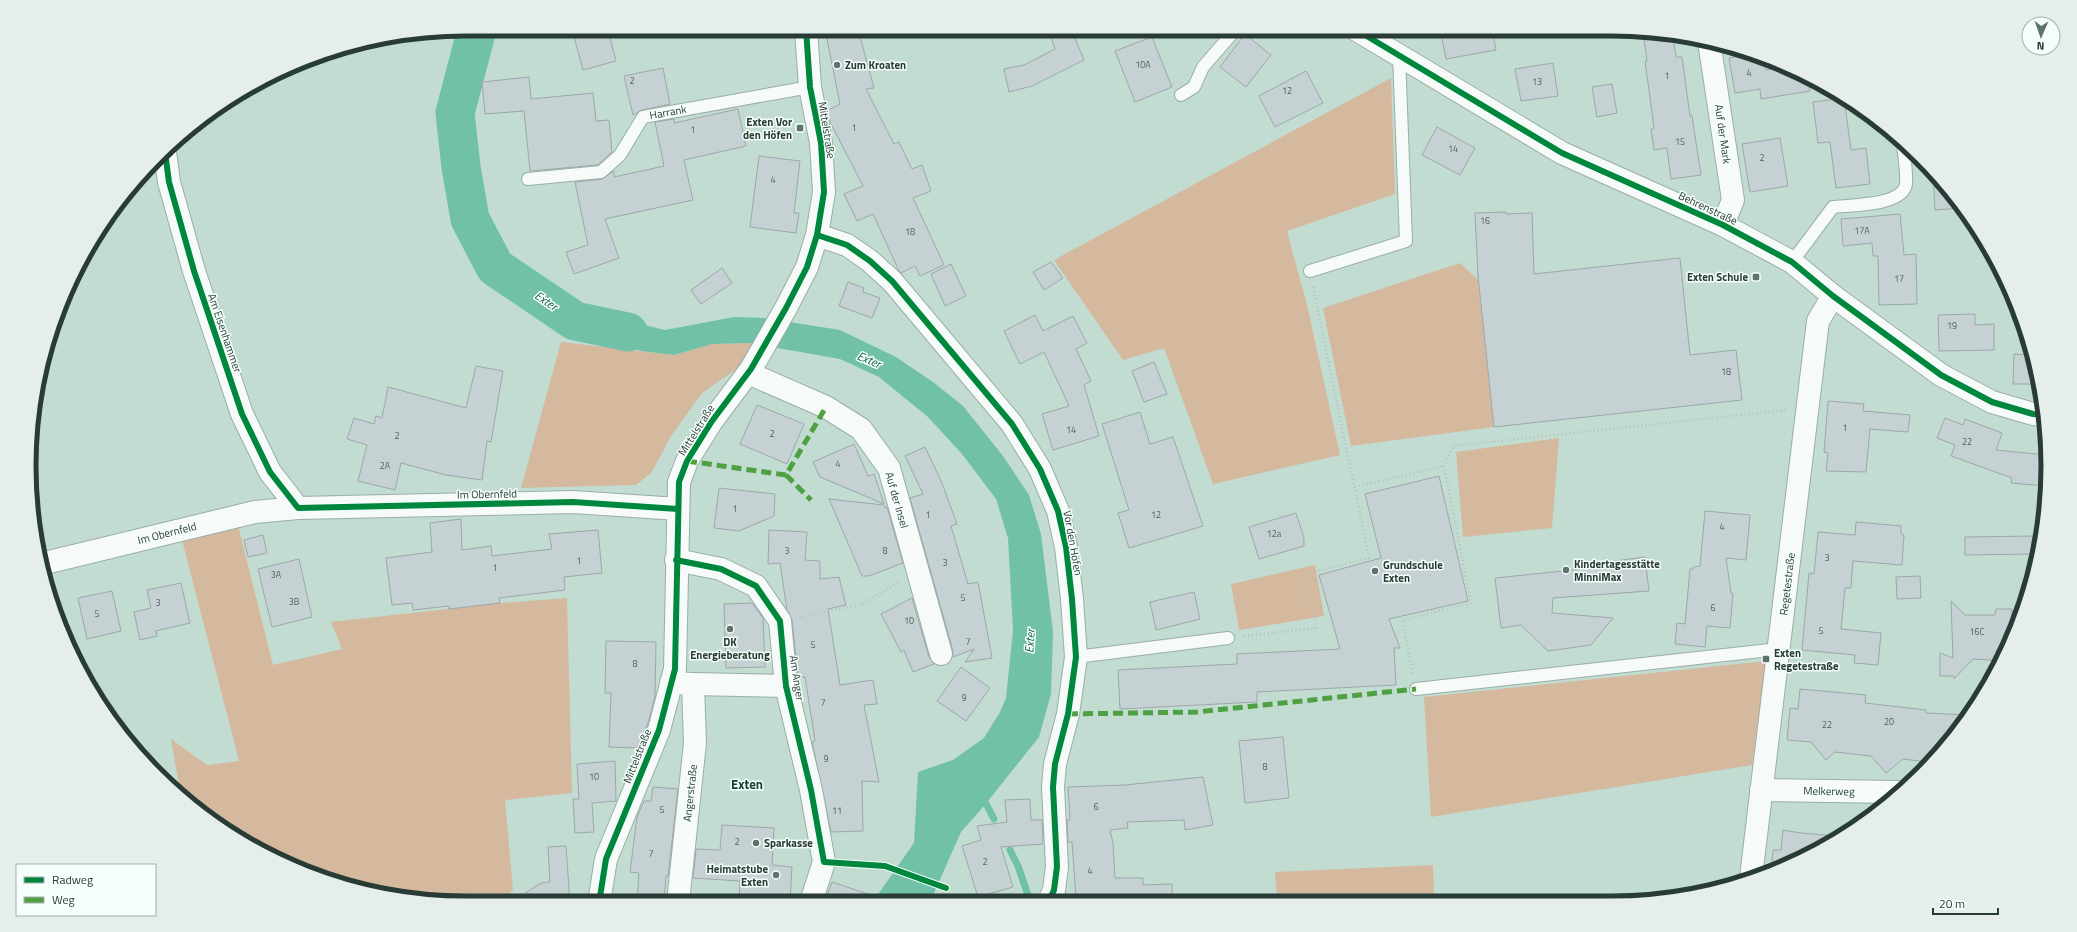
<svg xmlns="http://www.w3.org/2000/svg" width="2077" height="932" viewBox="0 0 2077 932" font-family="'Titillium Web',sans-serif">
	<rect width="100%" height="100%" fill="#c2dcd2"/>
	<g fill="#d4b99e">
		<polygon points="1391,78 1395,194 1287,231 1308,309 1340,455 1213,484 1164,348 1123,360 1054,260"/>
		<polygon points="1460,263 1478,280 1494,427 1351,446 1323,308"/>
		<polygon points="561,342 674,355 712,344 754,343 742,365 702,393 671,436 652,472 636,485 521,488"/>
		<polygon points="1559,438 1552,528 1463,537 1456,452"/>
		<polygon points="237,521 273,665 342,649 331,622 500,603 567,598 572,793 505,800 513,890 494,903 466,903 381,895 299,870 247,844 181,797 171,739 207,765 239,761 181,536"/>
		<polygon points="1315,565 1324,616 1239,630 1231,584"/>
		<polygon points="1766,661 1752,765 1431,817 1424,697"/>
		<polygon points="1433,865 1434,900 1277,900 1275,872"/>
	</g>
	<polygon fill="#70c1a7" points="607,316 665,330 734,317 764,318 840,330 896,357 933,382 963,406 1003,456 1029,495 1041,534 1053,632 1051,694 1039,737 984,806 961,832 930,902 876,902 879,893 914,843 918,772 953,760 984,738 1000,712 1006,698 1013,630 1008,538 996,499 962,454 928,417 879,377 840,359 750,343 712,344 674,355 641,351 607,339 575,321"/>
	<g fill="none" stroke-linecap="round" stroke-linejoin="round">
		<g stroke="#70c1a7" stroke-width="7">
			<polyline points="982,796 994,819"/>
			<polyline points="1010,850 1018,866 1030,901"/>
		</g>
		<polyline stroke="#70c1a7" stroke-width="39" points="477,29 455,113 461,167 470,219 495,267 575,321 628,332"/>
	</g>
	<g fill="#c6d1d4" stroke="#9ca7aa">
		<polygon points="572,29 608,29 616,61 583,70"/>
		<polygon points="825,29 858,29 874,88 866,89 894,144 899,142 912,169 922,165 931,191 913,198 944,265 920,276 915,266 901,273 899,271 873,214 857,221 844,194 863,186 830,122 827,111 840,104"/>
		<polygon points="1061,29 1071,29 1084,60 1032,86 1009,92 1004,69 1024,65 1055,49 1050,34"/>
		<polygon points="1440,29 1492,29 1496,50 1446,59"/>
		<polygon points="1643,32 1673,35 1676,57 1682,57 1690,116 1692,116 1701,175 1671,179 1667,148 1654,150 1651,129 1654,128 1645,61 1647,61"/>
		<polygon points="1245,34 1271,55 1246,87 1220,67"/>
		<polygon points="1152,37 1172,87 1135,102 1115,51"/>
		<polygon points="1752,54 1763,58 1766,70 1786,67 1808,78 1810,91 1761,99 1760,89 1735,93 1729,58"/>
		<polygon points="1553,63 1558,96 1521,101 1515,69"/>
		<polygon points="663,68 670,104 642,110 633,115 624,76"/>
		<polygon points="1306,71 1323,103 1275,127 1259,96"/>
		<polygon points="529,77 531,99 593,93 596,121 609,120 612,152 598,165 530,171 524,111 485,114 482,82"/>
		<polygon points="1612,84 1617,113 1597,117 1592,87"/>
		<polygon points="1844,98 1851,150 1866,148 1870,184 1836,188 1830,142 1818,143 1813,102"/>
		<polygon points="738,109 746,146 684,160 693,200 605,219 619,258 574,274 566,252 588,245 575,182 602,179 614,171 614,177 664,166 655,122 674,119 674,123"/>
		<polygon points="1437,127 1475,148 1460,175 1422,155"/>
		<polygon points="1780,138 1788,186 1750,192 1742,144"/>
		<polygon points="759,156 800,161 794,213 799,213 796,233 750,227"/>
		<polygon points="1933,173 1951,195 1962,208 1935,210"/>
		<polygon points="1506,212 1506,214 1532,213 1534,274 1680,258 1690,355 1736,350 1742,400 1494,427 1478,276 1475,213"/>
		<polygon points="1900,214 1904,255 1916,254 1917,304 1879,305 1878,256 1873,256 1872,243 1843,246 1841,219"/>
		<polygon points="1051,262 1063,278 1044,290 1033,272"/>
		<polygon points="951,264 966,296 945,306 931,274"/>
		<polygon points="722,268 732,283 701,304 691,290"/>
		<polygon points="848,282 864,288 863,292 880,298 872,318 839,306"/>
		<polygon points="1975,314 1975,325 1994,324 1994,350 1939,351 1938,315"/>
		<polygon points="1035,315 1043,331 1073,316 1087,343 1076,349 1091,381 1084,385 1099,436 1053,450 1042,414 1069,406 1044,352 1020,364 1004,331"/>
		<polygon points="2014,354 2032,355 2040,384 2013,384"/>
		<polygon points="1154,362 1167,394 1144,402 1132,371"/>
		<polygon points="476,366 503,371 491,442 487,441 482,480 446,475 401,463 395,490 358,481 367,445 347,439 354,418 374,424 376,416 382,418 388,387 466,408"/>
		<polygon points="1828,401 1864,404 1863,411 1910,415 1908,432 1870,429 1866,472 1826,471 1828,453 1824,452"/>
		<polygon points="757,405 804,424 787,464 740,444"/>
		<polygon points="1140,412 1150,444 1173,437 1203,526 1129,548 1118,513 1129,510 1102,424"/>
		<polygon points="1945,418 1963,425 1965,419 2002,433 1996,450 2047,455 2046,486 2011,483 2012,478 1951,456 1955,445 1937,438"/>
		<polygon points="854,444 868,476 874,474 884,504 820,477 813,462"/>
		<polygon points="925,447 942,483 957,524 951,526 968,584 978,582 992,658 965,662 974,649 953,657 953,651 910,498 923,494 905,456"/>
		<polygon points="1439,476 1468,601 1389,619 1400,648 1394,648 1396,685 1257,692 1257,702 1120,709 1118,670 1237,664 1237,654 1340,649 1319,575 1381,558 1365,494"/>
		<polygon points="719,488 775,494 774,516 739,531 714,528"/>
		<polygon points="829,499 884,505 885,508 887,507 903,563 869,576 862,576"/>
		<polygon points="1705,511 1750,515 1746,560 1726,558 1731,593 1733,593 1730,628 1707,626 1705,647 1675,644 1677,623 1685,624 1690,569 1693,569 1693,567 1700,566"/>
		<polygon points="1296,513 1304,538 1304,546 1259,559 1249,527"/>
		<polygon points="461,519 462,550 491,546 492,556 552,549 549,534 598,530 602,573 564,577 565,590 499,598 500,603 449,609 449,606 413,610 412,603 392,605 386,558 432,552 430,523"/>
		<polygon points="1856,522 1901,526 1901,534 1904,535 1902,565 1853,561 1851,588 1845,588 1841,629 1881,633 1878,665 1854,663 1855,655 1802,650 1809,573 1814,574 1818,532 1855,535"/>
		<polygon points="769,530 807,532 805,560 820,561 820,579 839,577 846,605 828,609 840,685 873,680 877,704 864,705 879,782 862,781 863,831 831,832 812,742 815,741 805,677 798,678 792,620 787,610 780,563 768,564"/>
		<polygon points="263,535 267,553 248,557 244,540"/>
		<polygon points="2035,536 2036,554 1965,555 1965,537"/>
		<polygon points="1645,557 1649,591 1553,598 1552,613 1613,618 1591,645 1548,651 1521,625 1501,628 1495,578 1602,567 1601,563"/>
		<polygon points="299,559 312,617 272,627 258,569"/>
		<polygon points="1920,576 1921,598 1897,599 1896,577"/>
		<polygon points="181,583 190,623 156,631 157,636 140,640 134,612 151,608 147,590"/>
		<polygon points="112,591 121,631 87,639 78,598"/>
		<polygon points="1194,592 1200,619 1156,630 1150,602"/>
		<polygon points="912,598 929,657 934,664 913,672 904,650 901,652 881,614"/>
		<polygon points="1951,601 1965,615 1995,615 1996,609 2012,609 2011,640 1996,666 1991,660 1973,659 1954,679 1954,676 1940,676 1940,653 1953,658"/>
		<polygon points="752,603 763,618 765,667 726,668 724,604"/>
		<polygon points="606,641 656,642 655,696 649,720 637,748 609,747 611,693 605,693"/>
		<polygon points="961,667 990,688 966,721 937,701"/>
		<polygon points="1800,689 1866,695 1865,703 1926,710 1926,713 1968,715 1958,732 1928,762 1903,759 1886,773 1871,756 1835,752 1826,760 1811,742 1787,740 1790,708 1798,709"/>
		<polygon points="1283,737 1289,798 1245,803 1239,741"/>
		<polygon points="615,761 616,801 592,803 594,832 575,833 573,799 579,799 577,764"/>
		<polygon points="1203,777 1213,825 1185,830 1184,820 1127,822 1128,828 1110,830 1113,843 1115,878 1143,878 1143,885 1172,884 1172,901 1097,901 1097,898 1076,897 1072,842 1068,842 1067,820 1070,820 1068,787 1125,785"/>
		<polygon points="653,787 678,789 668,876 666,876 664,902 637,902 639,873 630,872 637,817 644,801 651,801"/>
		<polygon points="1030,799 1031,820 1042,820 1043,844 1001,847 1013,887 978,897 962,846 981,840 977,826 1007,822 1005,800"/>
		<polygon points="722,825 774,828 772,865 792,867 790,902 739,902 740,881 693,878 696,849 720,850"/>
		<polygon points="1783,830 1801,833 1837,836 1778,870 1771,872 1773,850 1781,850"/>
		<polygon points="566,846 570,903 510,903 541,883 550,882 548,847"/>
		<polygon points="832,882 883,899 882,902 825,902"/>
	</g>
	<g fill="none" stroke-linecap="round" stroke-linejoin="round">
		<g stroke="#9aaea6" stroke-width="14">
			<g id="lane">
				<polyline points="1181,95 1194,87 1203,67 1236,29"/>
				<polyline points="528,179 601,172 620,155 643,117 810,87"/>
				<path d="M1792,262L1833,207C1850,205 1903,206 1906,184C1907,172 1904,156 1903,143"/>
				<polyline points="1310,271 1406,241 1399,55"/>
				<polyline points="1076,657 1228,638"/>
				<polyline points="1416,689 1779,649"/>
			</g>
		</g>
		<g stroke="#9aaea6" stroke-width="24">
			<g id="street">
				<polyline points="1709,41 1733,200 1723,225"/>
				<polyline points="165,152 169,182 194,271 242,414 270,472 298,508"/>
				<polyline points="817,235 847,245 870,261 892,281 1012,424 1040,469 1058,511 1066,547 1072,599 1076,657 1068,714 1055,764 1053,787 1057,867 1054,890 1049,901"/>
				<polyline points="748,373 826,407 861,429 889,468 941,654"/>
				<polyline points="676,560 721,569 756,586 780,621 786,686 811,790 824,862 811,902"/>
				<polyline points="41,564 255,512 298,508 573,502 678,509"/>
				<polyline points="671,683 693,684 695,743 678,902"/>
				<polyline points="693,684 786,686"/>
				<polyline points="1761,790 1898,792"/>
				<polyline points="1751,877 1818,321 1833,296"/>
			</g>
		</g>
		<g stroke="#9aaea6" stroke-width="24">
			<g id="secondary">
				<polyline points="1355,29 1562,153 1723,225 1792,262 1833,296 1941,375 1992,402 2033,414 2043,415"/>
				<polyline points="599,903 606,859 659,730 675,669 679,482 687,461 712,421 751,369 786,308 807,267 817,235 824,192 821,143 810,87 806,29"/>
			</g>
		</g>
		<g stroke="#b7c0bc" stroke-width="2.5" stroke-dasharray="1 3" stroke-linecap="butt">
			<polyline points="1355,487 1444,466"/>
			<polyline points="800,617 860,605 898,583"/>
			<polyline points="1244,636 1316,628 1306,574 1369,558 1313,287"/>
			<polyline points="1413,673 1402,620 1471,603 1444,466 1453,446 1786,410"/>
		</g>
		<use href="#lane" stroke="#f6faf8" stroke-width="12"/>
		<use href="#street" stroke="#f6faf8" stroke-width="22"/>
		<use href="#secondary" stroke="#f6faf8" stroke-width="22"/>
		<g stroke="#4ea043" stroke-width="5" stroke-dasharray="10 5" stroke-linecap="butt">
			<polyline points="687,461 786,475 826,407"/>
			<polyline points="786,475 811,500"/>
			<polyline points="1068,714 1197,712 1416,689"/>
		</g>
		<g stroke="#f5fefa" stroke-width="8">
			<g id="cycleway">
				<polyline points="1355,29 1562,153 1723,225 1792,262 1833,296 1941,375 1992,402 2033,414 2043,415"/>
				<polyline points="165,152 169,182 194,271 242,414 270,472 298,508 573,502 678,509"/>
				<polyline points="817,235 847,245 870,261 892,281 1012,424 1040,469 1058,511 1066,547 1072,599 1076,657 1068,714 1055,764 1053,787 1057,867 1054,890 1049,901"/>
				<polyline points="676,560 721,569 756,586 780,621 786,686 811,790 824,862 885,866 946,888"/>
				<polyline points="599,903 606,859 659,730 675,669 679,482 687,461 712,421 751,369 786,308 807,267 817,235 824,192 821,143 810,87 806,29"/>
			</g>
		</g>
		<use href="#cycleway" stroke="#00873e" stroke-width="6"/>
	</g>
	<g fill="#5e736b" stroke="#f5fefa" stroke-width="1.5">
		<circle cx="837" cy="65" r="4"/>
		<rect x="796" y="124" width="8" height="8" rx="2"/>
		<rect x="1752" y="273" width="8" height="8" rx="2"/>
		<circle cx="1566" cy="570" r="4"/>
		<circle cx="1375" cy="571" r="4"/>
		<circle cx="730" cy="629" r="4"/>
		<rect x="1762" y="655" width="8" height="8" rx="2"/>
		<circle cx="756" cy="843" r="4"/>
		<circle cx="776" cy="875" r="4"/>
	</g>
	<g text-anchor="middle" stroke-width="3" stroke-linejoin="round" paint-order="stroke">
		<g font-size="9" fill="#50605c">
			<text x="1143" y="68">10A</text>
			<text x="1749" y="76">4</text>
			<text x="1667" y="79">1</text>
			<text x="632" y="84">2</text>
			<text x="1537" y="85">13</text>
			<text x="1287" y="94">12</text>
			<text x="854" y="131">1</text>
			<text x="693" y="133">1</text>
			<text x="1680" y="145">15</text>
			<text x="1453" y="152">14</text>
			<text x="1762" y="161">2</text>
			<text x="773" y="183">4</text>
			<text x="1485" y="224">16</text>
			<text x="1862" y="234">17A</text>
			<text x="910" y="235">18</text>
			<text x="1899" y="282">17</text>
			<text x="1952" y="329">19</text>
			<text x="1726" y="375">18</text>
			<text x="1845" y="431">1</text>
			<text x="1071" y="433">14</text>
			<text x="772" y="437">2</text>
			<text x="397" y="439">2</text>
			<text x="1967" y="445">22</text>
			<text x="838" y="467">4</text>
			<text x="385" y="469">2A</text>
			<text x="735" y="512">1</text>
			<text x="928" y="518">1</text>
			<text x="1156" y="518">12</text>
			<text x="1722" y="530">4</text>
			<text x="1274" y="537">12a</text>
			<text x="787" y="554">3</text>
			<text x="885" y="554">8</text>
			<text x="1827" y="561">3</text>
			<text x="579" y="564">1</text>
			<text x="945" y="566">3</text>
			<text x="495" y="571">1</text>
			<text x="276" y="578">3A</text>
			<text x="963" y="601">5</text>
			<text x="294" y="605">3B</text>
			<text x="158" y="606">3</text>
			<text x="1713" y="611">6</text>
			<text x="97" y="617">5</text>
			<text x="909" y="624">10</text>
			<text x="1821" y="634">5</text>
			<text x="1977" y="635">16C</text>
			<text x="968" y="645">7</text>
			<text x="813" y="648">5</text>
			<text x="635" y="667">8</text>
			<text x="964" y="701">9</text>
			<text x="823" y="706">7</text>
			<text x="1889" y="725">20</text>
			<text x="1827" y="728">22</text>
			<text x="826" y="762">9</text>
			<text x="1265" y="770">8</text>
			<text x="594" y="780">10</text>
			<text x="1096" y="810">6</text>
			<text x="662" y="813">5</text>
			<text x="837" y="814">11</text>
			<text x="737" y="845">2</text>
			<text x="651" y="857">7</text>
			<text x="985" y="865">2</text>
			<text x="1090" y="874">4</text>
		</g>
		<g font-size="11" font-weight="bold" fill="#283b34" stroke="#f5fefa" text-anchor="start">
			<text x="845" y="69">Zum Kroaten</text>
			<text x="792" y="126" text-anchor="end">Exten Vor<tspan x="792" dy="13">den Höfen</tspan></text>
			<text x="1748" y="281" text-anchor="end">Exten Schule</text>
			<text x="1574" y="568">Kindertagesstätte<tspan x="1574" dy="13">MinniMax</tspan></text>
			<text x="1383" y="569">Grundschule<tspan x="1383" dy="13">Exten</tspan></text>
			<text x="730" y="646" text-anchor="middle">DK<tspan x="730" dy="13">Energieberatung</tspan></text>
			<text x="1774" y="657">Exten<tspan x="1774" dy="13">Regetestraße</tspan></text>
			<text x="764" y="847">Sparkasse</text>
			<text x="768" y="873" text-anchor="end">Heimatstube<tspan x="768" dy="13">Exten</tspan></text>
		</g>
		<g font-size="11" fill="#283b34" stroke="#f5fefa">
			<text transform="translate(668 112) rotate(-10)" y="4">Harrank</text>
			<text transform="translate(827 130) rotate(81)" y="4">Mittelstraße</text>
			<text transform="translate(1723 134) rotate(82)" y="4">Auf der Mark</text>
			<text transform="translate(1708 208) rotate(25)" y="4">Behrenstraße</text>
			<text transform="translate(225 333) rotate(71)" y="4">Am Eisenhammer</text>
			<text transform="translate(696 430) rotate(-58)" y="4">Mittelstraße</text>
			<text transform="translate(487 494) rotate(-1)" y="4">Im Obernfeld</text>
			<text transform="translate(897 500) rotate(74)" y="4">Auf der Insel</text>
			<text transform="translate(167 533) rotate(-14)" y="4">Im Obernfeld</text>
			<text transform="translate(1073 543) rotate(80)" y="4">Vor den Höfen</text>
			<text transform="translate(1787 584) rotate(-83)" y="4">Regetestraße</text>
			<text transform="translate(797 678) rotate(81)" y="4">Am Anger</text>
			<text transform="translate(637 756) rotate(-68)" y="4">Mittelstraße</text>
			<text transform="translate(1829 791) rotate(1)" y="4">Melkerweg</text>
			<text transform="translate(690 793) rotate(-84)" y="4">Angerstraße</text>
		</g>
		<g font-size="12" font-style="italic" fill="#11634d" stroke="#f5fefa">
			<text transform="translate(546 301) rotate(34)" y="4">Exter</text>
			<text transform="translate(869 360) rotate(23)" y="4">Exter</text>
			<text transform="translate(1030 641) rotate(-87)" y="4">Exter</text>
		</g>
		<g font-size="13" font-weight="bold" fill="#113e31" stroke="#f5fefa">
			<text x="747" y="789">Exten</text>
		</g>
	</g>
	<path d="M0 0H2077V932H0ZM466 36H1611A430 430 0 0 1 2041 466V466A430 430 0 0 1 1611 896H466A430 430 0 0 1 36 466V466A430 430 0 0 1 466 36Z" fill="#e5eeea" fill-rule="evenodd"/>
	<path fill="none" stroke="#283b34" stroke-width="5" d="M466 36H1611A430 430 0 0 1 2041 466V466A430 430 0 0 1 1611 896H466A430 430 0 0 1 36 466V466A430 430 0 0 1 466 36Z"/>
	<rect x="16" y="864" width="140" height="52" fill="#f5fefa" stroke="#a3b0ab"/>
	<rect x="24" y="877" width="20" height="6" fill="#00873e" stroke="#a3b0ab"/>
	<text x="52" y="884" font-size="12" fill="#283b34">Radweg</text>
	<rect x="24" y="897" width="20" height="6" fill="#4ea043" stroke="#a3b0ab"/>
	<text x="52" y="904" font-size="12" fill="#283b34">Weg</text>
	<g transform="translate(2041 36) rotate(182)"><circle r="19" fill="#f5fefa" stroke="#a3b0ab"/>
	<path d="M0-3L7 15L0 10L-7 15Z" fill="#5e736b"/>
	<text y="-6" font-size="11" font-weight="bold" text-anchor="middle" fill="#283b34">N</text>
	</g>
	<path d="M1933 908v6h65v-6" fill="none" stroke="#283b34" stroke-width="2"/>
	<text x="1939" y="908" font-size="12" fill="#283b34" stroke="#f5fefa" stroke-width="3" paint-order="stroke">20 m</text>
</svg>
